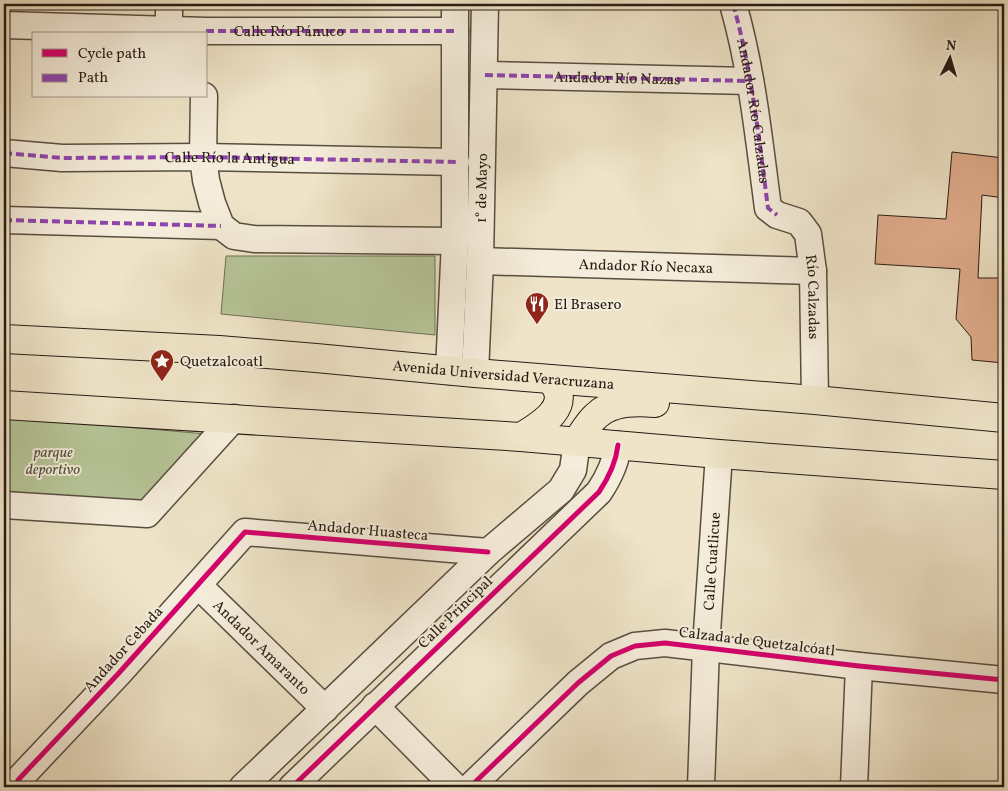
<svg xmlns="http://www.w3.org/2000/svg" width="1008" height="791" viewBox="0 0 1008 791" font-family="Vollkorn,serif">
	<rect width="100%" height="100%" fill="#efe4c8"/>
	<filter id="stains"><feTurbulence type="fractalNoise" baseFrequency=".004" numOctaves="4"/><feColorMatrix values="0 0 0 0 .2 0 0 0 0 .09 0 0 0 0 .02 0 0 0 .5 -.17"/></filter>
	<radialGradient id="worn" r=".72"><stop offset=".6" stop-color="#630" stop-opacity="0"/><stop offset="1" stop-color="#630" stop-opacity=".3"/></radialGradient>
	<g fill="#b6c598" stroke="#6e7056">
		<polygon points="226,256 435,256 435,335 221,314"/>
		<polygon points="4,416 206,434 145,509 4,497"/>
	</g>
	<polygon fill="#e1ac8d" stroke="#261c13" points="952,152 1004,158 1004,198 982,195 978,278 1004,278 1004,363 972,360 971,337 956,319 960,269 875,264 878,215 946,219"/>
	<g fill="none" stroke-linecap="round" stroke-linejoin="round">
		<g stroke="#584e40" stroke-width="29">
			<g id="minor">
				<path id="s1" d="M733,4C752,70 759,140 768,208L777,215L799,222L808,234L813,271L815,400"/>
				<path id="s2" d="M4,25L206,31H455"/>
				<polyline points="169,29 169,4"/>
				<polyline points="485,75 750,81"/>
				<polyline points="204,96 203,157 206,180 212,203 221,226 234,236 254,239 455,241"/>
				<polyline points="4,153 62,158 203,157 456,162"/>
				<polyline points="4,220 221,226"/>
				<path id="s3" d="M480,261L813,271"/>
				<polyline points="449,371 455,241 455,4"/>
				<path id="s4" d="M475,373L480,261L485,4"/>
				<polyline points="4,505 147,514 234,418"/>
				<path id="s5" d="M198,585L325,709"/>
				<polyline points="375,706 455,787"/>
				<polyline points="18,780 118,674 245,532 488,552"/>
				<polyline points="243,787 488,552 561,490 573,470 577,441"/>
				<path d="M292,787L599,492C609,477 616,463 618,445"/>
				<polyline points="470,787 578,683 611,656 635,646 665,643 859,666 1004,680"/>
				<path id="s6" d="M701,787L706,647L719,454"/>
				<polyline points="854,787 859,666"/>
			</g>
		</g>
		<g stroke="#261c13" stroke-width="30">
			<g id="major">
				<path id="s7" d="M4,339L219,350L316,358L475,373L815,400L1004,418"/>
				<polyline points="4,405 521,437 719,454 1004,475"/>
				<path d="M521,437C541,425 575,405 550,379"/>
				<path d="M577,441C583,433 588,423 596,416C611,401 635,401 655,403"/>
			</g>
		</g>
		<use href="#minor" stroke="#f5eddb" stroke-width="26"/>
		<use href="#major" stroke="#efe4c8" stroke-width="28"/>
		<g stroke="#8e44ad" stroke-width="4" stroke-dasharray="8 4" stroke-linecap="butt">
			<path id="s8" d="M733,4C752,70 759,140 768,208L777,215"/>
			<polyline points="206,31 455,31"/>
			<path id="s9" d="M485,75L750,81"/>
			<path id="s10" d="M4,153L62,158L203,157L456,162"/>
			<polyline points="4,220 221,226"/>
		</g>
		<g stroke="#f5eddb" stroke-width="8">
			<g id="cycleway">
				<polyline points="18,780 118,674 245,532 488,552"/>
				<path d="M292,787L599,492C609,477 616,463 618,445"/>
				<polyline points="470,787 578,683 611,656 635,646 665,643 859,666 1004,680"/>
			</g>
		</g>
		<use href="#cycleway" stroke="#d6006c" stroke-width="5"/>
	</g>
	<defs>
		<g id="restaurant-pin" transform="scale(1.25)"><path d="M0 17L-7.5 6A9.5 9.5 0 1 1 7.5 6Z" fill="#8f2418" stroke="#f5eddb"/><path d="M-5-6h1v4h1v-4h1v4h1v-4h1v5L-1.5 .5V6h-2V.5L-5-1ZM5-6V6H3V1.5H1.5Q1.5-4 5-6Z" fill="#fff"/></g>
		<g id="sight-pin" transform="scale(1.25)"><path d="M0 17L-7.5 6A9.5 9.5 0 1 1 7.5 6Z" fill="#8f2418" stroke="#f5eddb"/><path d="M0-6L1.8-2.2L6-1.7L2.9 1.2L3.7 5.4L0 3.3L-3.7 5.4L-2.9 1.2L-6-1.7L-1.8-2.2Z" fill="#fff"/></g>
	</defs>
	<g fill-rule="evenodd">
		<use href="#restaurant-pin" x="537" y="304"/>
		<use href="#sight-pin" x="162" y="361"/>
	</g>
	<g text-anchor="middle" stroke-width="4" stroke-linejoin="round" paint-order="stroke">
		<g font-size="15" fill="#261c13" stroke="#f5eddb">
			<text dy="5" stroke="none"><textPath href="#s2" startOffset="285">Calle Río Pánuco</textPath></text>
			<text dy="5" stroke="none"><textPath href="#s9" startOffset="132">Andador Río Nazas</textPath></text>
			<text dy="5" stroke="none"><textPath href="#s8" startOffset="109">Andador Río Calzadas</textPath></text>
			<text dy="5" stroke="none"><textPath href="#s10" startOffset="226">Calle Río la Antigua</textPath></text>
			<text dy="5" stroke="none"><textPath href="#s4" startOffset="185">1° de Mayo</textPath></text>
			<text dy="5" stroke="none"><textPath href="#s3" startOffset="166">Andador Río Necaxa</textPath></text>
			<text dy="5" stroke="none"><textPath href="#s1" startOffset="320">Río Calzadas</textPath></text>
			<text dy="5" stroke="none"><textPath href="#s7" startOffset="501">Avenida Universidad Veracruzana</textPath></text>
			<text transform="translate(368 530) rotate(5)" y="5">Andador Huasteca</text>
			<text dy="5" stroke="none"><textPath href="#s6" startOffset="226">Calle Cuatlicue</textPath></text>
			<text transform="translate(455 612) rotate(-44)" y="5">Calle Principal</text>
			<text transform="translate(757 641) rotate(7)" y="5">Calzada de Quetzalcóatl</text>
			<text dy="5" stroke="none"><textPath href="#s5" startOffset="89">Andador Amaranto</textPath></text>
			<text transform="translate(123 649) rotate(-48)" y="5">Andador Cebada</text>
		</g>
		<g font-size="15" fill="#261c13" stroke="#f5eddb" text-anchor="start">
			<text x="554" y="309">El Brasero</text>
			<text x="180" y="366">Quetzalcoatl</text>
		</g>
		<g font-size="15" font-style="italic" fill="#514f3b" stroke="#f5eddb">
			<text x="53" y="457">parque<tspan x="53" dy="17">deportivo</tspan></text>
		</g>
	</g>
	<rect width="1008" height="791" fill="none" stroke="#efe4c8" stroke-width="20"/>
	<rect x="5" y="5" width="998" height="781" fill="none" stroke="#261c13" stroke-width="2.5"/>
	<rect x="10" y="10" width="988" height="771" fill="none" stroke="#261c13"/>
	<rect x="32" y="32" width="175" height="65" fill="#f5eddb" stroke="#a2998b"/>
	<rect x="42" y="49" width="25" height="8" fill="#d6006c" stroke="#a2998b"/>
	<text x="78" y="58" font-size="15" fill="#261c13">Cycle path</text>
	<rect x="42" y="74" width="25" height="8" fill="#8e44ad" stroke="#a2998b"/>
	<text x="78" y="82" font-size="15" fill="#261c13">Path</text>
	<g transform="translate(950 58) rotate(5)" stroke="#f5eddb" stroke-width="4" paint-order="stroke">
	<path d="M0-4L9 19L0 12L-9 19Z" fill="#261c13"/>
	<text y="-8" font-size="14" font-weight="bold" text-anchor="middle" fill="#261c13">N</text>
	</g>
	<rect width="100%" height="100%" filter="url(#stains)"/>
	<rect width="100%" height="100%" fill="url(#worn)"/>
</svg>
